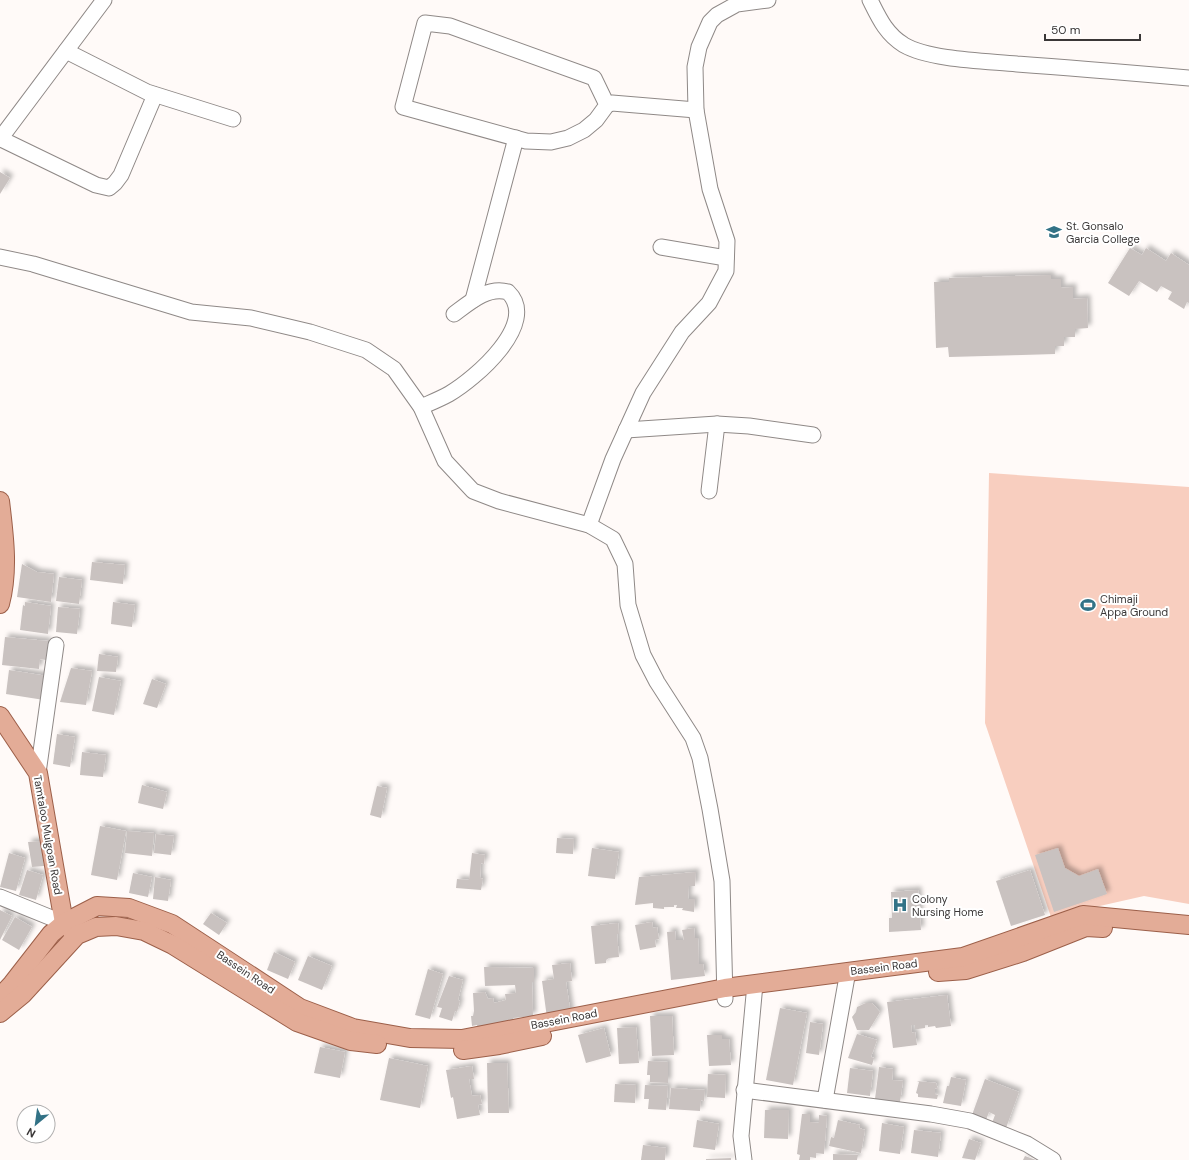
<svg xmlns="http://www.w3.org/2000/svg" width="1189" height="1160" viewBox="0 0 1189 1160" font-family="'DM Sans',sans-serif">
	<defs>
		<filter id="shadow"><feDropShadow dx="3.5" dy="-3.5" stdDeviation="2" flood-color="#0004"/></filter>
	</defs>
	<rect width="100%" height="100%" fill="#fffaf8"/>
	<polygon fill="#f8cebf" points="989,473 1189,487 1189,904 1144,896 1051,917 985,723"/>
	<g fill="#c9c2c0" filter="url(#shadow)">
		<polygon points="0,172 10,178 0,194"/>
		<polygon points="1130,248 1142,255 1146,248 1166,261 1171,253 1189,265 1189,303 1187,302 1184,309 1168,299 1172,292 1161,286 1157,292 1139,281 1129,296 1108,283"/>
		<polygon points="1051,275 1051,279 1061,279 1061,288 1073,287 1073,299 1087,298 1088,328 1075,329 1075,337 1064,337 1064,346 1055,346 1055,354 949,357 948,347 936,348 934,282 949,282 949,278"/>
		<polygon points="92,562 125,565 123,584 90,580"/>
		<polygon points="22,564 37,572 54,574 51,602 17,597"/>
		<polygon points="59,577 82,580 79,604 56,601"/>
		<polygon points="25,602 51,606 48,634 20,630 23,605 25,606"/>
		<polygon points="113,602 135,605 132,627 111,624"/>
		<polygon points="58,607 80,609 77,634 56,632"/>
		<polygon points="5,637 48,641 46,660 40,659 39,669 2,665"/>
		<polygon points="99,654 118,657 116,672 97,671"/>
		<polygon points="71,668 92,671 86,705 60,702"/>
		<polygon points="9,670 47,676 44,700 6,694"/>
		<polygon points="99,677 121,681 114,715 92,711"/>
		<polygon points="152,679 166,684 157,708 143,704"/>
		<polygon points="57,734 75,737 70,767 53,764"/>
		<polygon points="82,752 106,755 103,777 80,775"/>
		<polygon points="142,785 167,792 163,809 138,803"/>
		<polygon points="377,786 387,788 381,818 370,815"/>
		<polygon points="100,826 126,831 117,880 91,875"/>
		<polygon points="127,831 154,833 152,856 125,853"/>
		<polygon points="156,834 174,836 171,855 154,853"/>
		<polygon points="557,838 574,839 573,854 556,853"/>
		<polygon points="41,841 44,866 32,867 28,842"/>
		<polygon points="592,848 619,852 615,879 588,876"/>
		<polygon points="1058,848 1065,868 1079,876 1098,869 1107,894 1054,912 1035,855"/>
		<polygon points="9,853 25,858 16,891 0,887"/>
		<polygon points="472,853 485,855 484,864 481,863 480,878 483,879 481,890 456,888 457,879 469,880"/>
		<polygon points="27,870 43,875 36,900 19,895"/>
		<polygon points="1030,870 1045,915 1011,926 996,881"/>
		<polygon points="696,872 695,886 689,886 688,899 695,899 694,912 682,910 683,908 676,908 677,905 674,905 674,907 664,907 664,909 653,908 653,903 635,905 639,877"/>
		<polygon points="133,873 152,877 148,897 129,893"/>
		<polygon points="155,877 171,880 168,901 153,899"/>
		<polygon points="918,890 921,930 889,932 889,918 892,918 891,892"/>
		<polygon points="0,910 12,916 0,940"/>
		<polygon points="211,913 227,923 219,935 203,924"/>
		<polygon points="15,917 32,927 19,950 2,940"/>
		<polygon points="652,922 653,928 657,927 659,939 655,940 656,947 640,950 635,925"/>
		<polygon points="618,923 619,934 617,934 619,957 609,958 606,960 606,963 595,964 591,926"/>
		<polygon points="694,928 695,938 698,938 699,964 703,964 705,976 671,980 667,932 675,931 676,940 684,940 682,930"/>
		<polygon points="274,952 295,962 288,979 267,970"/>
		<polygon points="308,956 332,966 322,990 298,980"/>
		<polygon points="570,963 572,981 566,982 571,1015 547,1018 542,981 554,979 552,965"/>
		<polygon points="484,967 534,968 534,982 532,982 533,1016 513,1018 513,1021 478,1028 477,1025 472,1026 471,1016 473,1016 474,1011 473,993 485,992 488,999 493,998 494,1003 506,1000 505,994 516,993 515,985 485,986"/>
		<polygon points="428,969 443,974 430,1019 415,1015"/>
		<polygon points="449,976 463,980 458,1000 460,1001 457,1012 455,1011 452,1021 439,1017 442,1008 437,1007"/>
		<polygon points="947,995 951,1026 936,1028 935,1026 928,1027 928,1025 925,1025 925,1028 918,1029 915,1029 915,1025 911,1025 912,1033 915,1032 917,1045 893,1048 887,1002"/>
		<polygon points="866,1003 872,1003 880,1012 869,1030 857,1030 852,1017 856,1012 857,1007"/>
		<polygon points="780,1008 807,1013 793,1085 766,1080"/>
		<polygon points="650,1016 672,1016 674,1055 652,1056"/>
		<polygon points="810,1022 823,1024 819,1055 806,1053"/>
		<polygon points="636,1027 639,1063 619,1064 617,1028"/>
		<polygon points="604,1028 611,1056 586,1063 578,1035"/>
		<polygon points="857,1034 877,1040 871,1057 874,1058 872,1065 848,1058"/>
		<polygon points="707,1035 722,1035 722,1039 729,1039 731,1065 709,1066"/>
		<polygon points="320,1047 345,1052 340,1078 314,1073"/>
		<polygon points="389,1058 428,1066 420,1108 380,1100"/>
		<polygon points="648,1061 668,1062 668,1083 650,1082 650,1075 647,1075"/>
		<polygon points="487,1063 507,1063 509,1113 488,1113"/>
		<polygon points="472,1066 474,1079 469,1079 472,1096 480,1095 482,1104 478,1105 480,1115 457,1119 453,1097 451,1098 446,1070"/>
		<polygon points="879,1067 893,1069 892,1080 903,1081 900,1102 875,1099"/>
		<polygon points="850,1068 873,1071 870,1096 847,1093"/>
		<polygon points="708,1074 726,1075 725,1098 707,1097"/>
		<polygon points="951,1077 966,1080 961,1106 943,1103 947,1086 949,1086"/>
		<polygon points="985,1079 1019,1092 1006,1128 992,1123 995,1115 989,1112 986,1120 972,1115"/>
		<polygon points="917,1081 936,1083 938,1089 935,1088 935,1094 938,1095 937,1099 918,1097 918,1094 916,1093 919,1082"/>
		<polygon points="615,1084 636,1085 635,1103 614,1102"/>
		<polygon points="645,1085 668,1086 666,1110 648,1109 649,1099 644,1099"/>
		<polygon points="671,1088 705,1090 704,1101 701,1100 700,1111 669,1109"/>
		<polygon points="765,1110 789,1110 788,1139 764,1138"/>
		<polygon points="802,1114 810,1114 810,1122 819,1123 819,1115 827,1116 824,1154 816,1153 816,1158 810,1157 810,1160 799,1160 800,1155 797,1154"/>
		<polygon points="697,1120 719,1124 715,1150 693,1147"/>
		<polygon points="838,1120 860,1125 859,1128 865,1130 861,1153 829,1146 831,1137 834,1138"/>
		<polygon points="882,1123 904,1127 900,1154 879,1151"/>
		<polygon points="914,1130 941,1133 938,1157 911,1153"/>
		<polygon points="969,1139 981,1143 975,1160 962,1158"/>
		<polygon points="643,1145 666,1148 665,1160 641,1160"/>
		<polygon points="833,1154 858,1155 857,1160 833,1160"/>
		<polygon points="1025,1156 1036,1160 1023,1160"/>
		<polygon points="731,1158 731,1160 706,1160 706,1159"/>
	</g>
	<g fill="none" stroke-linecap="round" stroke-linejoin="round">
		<g stroke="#8f8987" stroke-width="17">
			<g id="minor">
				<path d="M870,0C879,18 886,34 904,45C930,60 986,61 1017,64C1074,68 1132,73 1189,78"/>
				<polyline points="66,51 147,92 233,119"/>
				<polyline points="607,105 594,78 450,26 425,23 403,107 526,141 551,142 568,138 584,130 596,120 607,105 612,103 696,110"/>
				<polyline points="0,139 104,0"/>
				<polyline points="1,139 96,185 109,188 115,183 121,175 155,95"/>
				<polyline points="661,247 726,258"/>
				<polyline points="0,257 33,264 191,312 251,318 310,332 366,350 394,369 421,407 445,461 473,491 499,501 589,525 613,539 625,564 628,605 643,655 657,682 693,738 700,758 710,809 722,881 725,999"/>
				<polyline points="473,300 516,138"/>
				<path d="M421,407C430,403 440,399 449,394C475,379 540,323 508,292C488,286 470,302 454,314"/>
				<polyline points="626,430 717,424 749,426 813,435"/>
				<polyline points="709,491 717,424"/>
				<polyline points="589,525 613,459 643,393 682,332 709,303 726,271 727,241 710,189 696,110 695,67 699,47 710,22 717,15 737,4 768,0"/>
				<polyline points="38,773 56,645"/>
				<polyline points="0,897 64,923"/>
				<polyline points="744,1090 931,1114 970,1121 1027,1144 1053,1160"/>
				<polyline points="825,1100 848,971"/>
				<polyline points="744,1160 741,1136 755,984"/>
			</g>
		</g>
		<g stroke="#9c5f49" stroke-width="20">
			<g id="major">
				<path d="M0,501C4,535 9,570 0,604"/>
				<polyline points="0,716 38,773 64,923 72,931"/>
				<polyline points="938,972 966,970 1023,952 1086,927 1103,928"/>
				<polyline points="0,997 12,984 51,934 64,923 97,906 129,908 172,924 300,1008 353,1028 410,1038 462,1039 725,988 963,957 1083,915 1189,925"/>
				<polyline points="0,1013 23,994 77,935 96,927 116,926 144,931 173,945 297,1022 351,1041 377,1044"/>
				<polyline points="463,1050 499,1045 542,1036"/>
			</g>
		</g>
		<use href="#minor" stroke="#fff" stroke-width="15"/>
		<use href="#major" stroke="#e3ac97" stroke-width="18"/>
	</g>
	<defs>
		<g id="university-bare" transform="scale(1.2)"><path d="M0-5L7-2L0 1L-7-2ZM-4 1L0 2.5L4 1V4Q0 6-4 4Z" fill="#327286" stroke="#fff" stroke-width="2.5" paint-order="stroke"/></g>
		<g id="stadium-bare" transform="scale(1.2)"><path d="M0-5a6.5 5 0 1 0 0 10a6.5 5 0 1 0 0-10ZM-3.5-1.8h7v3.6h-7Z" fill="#327286" stroke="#fff" stroke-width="2.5" paint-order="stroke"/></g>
		<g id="hospital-bare" transform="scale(1.2)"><path d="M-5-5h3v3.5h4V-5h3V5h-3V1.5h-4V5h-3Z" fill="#327286" stroke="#fff" stroke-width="2.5" paint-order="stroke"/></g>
	</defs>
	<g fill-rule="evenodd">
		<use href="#university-bare" x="1054" y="232"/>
		<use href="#stadium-bare" x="1088" y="605"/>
		<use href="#hospital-bare" x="900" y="905"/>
	</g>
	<g text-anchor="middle" stroke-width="4" stroke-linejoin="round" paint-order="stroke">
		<g font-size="11" fill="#3a3737" stroke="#fff" text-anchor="start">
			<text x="1066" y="230">St. Gonsalo<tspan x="1066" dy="13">Garcia College</tspan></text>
			<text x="1100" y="603">Chimaji<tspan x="1100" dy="13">Appa Ground</tspan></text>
			<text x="912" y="903">Colony<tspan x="912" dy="13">Nursing Home</tspan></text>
		</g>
		<g font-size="11" fill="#3a3737" stroke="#fff">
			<text transform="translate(48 835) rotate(80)" y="4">Tamtaloo Mulgoan Road</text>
			<text transform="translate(884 967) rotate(-7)" y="4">Bassein Road</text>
			<text transform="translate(246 972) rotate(34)" y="4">Bassein Road</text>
			<text transform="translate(564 1019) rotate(-11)" y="4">Bassein Road</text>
		</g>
	</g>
	<g transform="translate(36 1124) rotate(209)"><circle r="19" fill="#ffffff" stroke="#b0afaf"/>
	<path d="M0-3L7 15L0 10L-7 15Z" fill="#327286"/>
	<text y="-6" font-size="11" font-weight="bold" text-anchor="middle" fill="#3a3737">N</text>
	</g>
	<path d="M1045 34v6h95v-6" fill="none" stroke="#3a3737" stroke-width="2"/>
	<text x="1051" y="34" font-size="12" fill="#3a3737" stroke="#ffffff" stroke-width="3" paint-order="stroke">50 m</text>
</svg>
